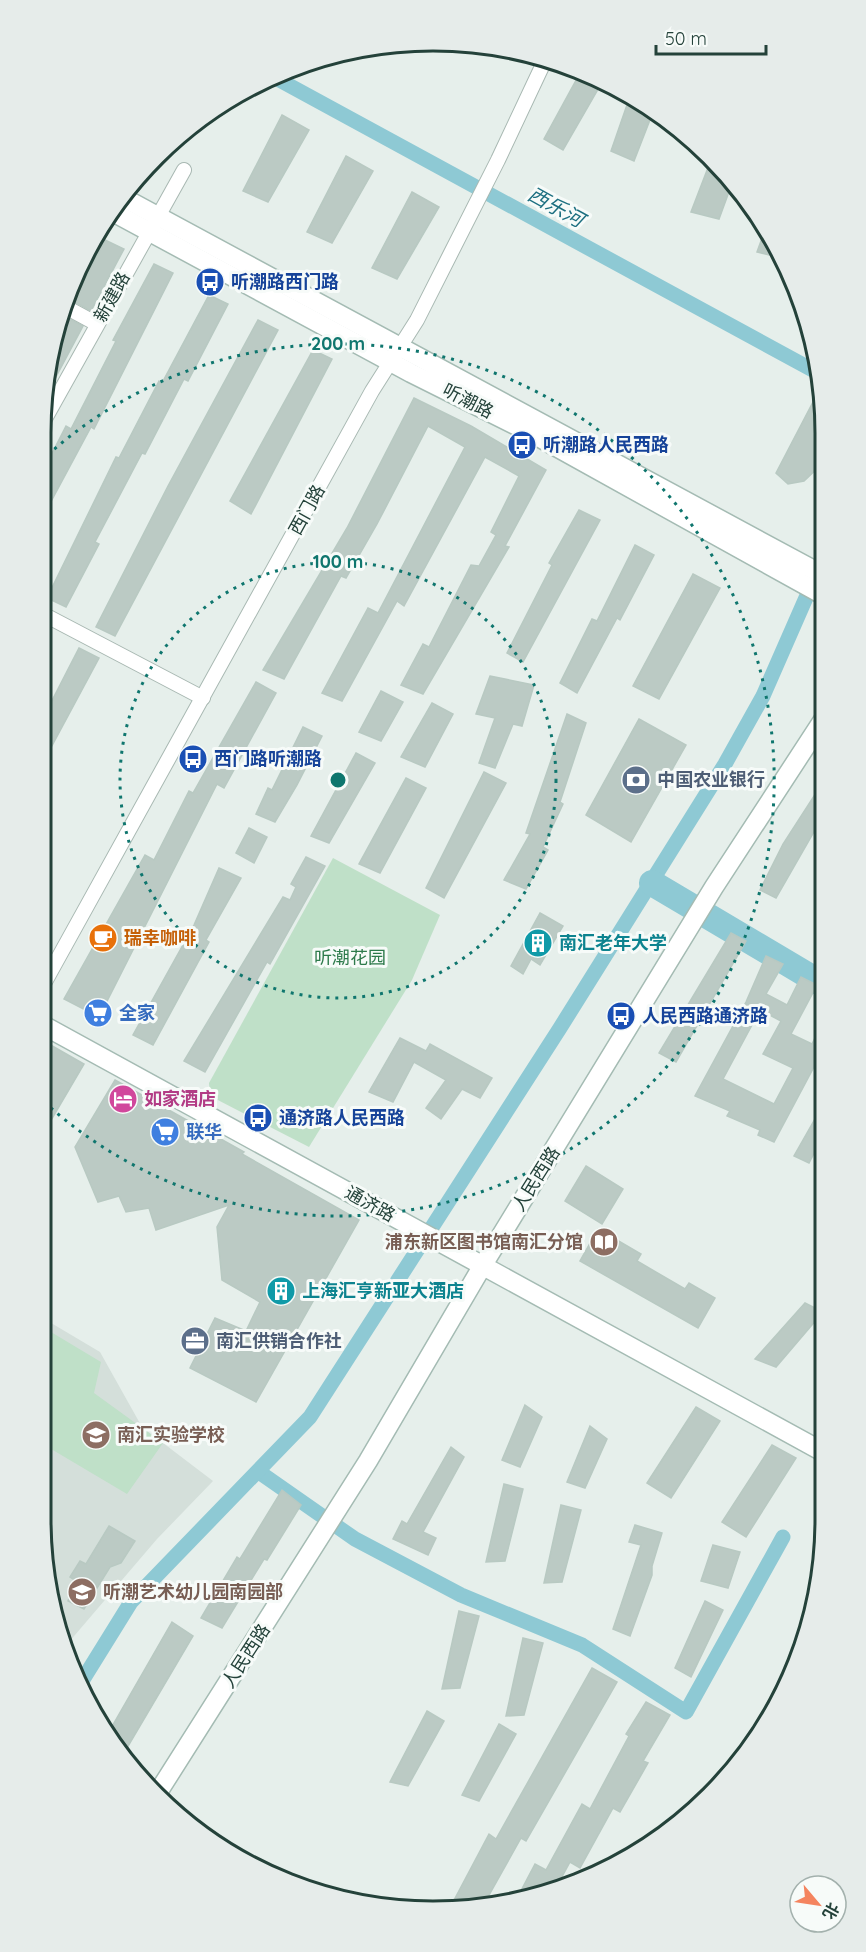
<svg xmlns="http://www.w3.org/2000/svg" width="866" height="1952" viewBox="0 0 866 1952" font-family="Quicksand,'Noto Sans SC',sans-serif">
	<rect width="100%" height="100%" fill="#e6efeb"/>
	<polygon fill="#d4dfda" points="41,1317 100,1352 142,1427 213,1481 157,1539 63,1649 41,1519"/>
	<g fill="#bfe0c8">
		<polygon points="333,858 440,915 412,980 309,1147 210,1096 209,1083"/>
		<polygon points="41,1326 101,1362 94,1393 163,1443 127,1494 41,1443"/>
	</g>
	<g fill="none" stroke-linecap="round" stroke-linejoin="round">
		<g stroke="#8ec9d4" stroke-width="15">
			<polyline points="272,76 820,374"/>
			<polyline points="259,1472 355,1539 461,1595 582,1645 686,1712 783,1537"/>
			<polyline points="82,1681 131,1602 310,1417 560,1028 725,764 763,696 823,559"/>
		</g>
		<polyline stroke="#8ec9d4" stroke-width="26" points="652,883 824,985"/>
	</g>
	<g fill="#bbcac4" stroke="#b8c9c2" stroke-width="1.5" fill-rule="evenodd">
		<polygon points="580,73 601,84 563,150 544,139"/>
		<polygon points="629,99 653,112 634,161 611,151"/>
		<polygon points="282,115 309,130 268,202 243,191"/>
		<polygon points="346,156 373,171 332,243 307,232"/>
		<polygon points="711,160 730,180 727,188 730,189 719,219 691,212"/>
		<polygon points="412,192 439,207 397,279 372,268"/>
		<polygon points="765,230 767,234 782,258 757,252"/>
		<polygon points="105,240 124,249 91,311 73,301"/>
		<polygon points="154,264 173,273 94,429 91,427 40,522 40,477 66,426 71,429 116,341 113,340"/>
		<polygon points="209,295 228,304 188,381 184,379 145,454 142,453 95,542 99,544 66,607 47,598 116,457 119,458 159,381 162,383"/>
		<polygon points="64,316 83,326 50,388 48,388 58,327"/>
		<polygon points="258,320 278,330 115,636 96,627 168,486"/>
		<polygon points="313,350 332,359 251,514 230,501"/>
		<polygon points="414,398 471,426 546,470 505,546 509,547 423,694 401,685 423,644 429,647 471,565 479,566 496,535 491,532 519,476 485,457 404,606 397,601 342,701 322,693 368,608 378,613 465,447 428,426 377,524 346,578 341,576 284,679 263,670 347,528"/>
		<polygon points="813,402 822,407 822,464 804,481 788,484 776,473"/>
		<polygon points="579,510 600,520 523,662 507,653 552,565 549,563"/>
		<polygon points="635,545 654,555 620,620 617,618 577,693 560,683 592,619 597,621"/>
		<polygon points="693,574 720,588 659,699 633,686"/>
		<polygon points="79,648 99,658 40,768 40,724"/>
		<polygon points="490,676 534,685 522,726 513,724 495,768 479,763 495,718 476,714"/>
		<polygon points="256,682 276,693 224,788 217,784 99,1017 64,999 145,855 154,860 189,791 193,793"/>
		<polygon points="381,691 403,702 381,741 359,732"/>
		<polygon points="432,703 453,714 425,767 401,757"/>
		<polygon points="567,714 586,723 560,802 563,804 543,847 548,850 526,889 504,880 530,834 526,833"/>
		<polygon points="639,719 686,745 631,842 586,815"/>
		<polygon points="303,727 322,736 297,785 275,822 256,814 268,788 272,790"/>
		<polygon points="356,753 375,763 329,843 311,836"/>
		<polygon points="484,772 506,783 444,898 426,888"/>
		<polygon points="406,778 426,788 380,873 359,864"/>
		<polygon points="823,782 823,816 776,898 760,890 783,844"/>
		<polygon points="249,828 267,837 254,863 236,853"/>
		<polygon points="306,857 325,866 270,964 267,962 205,1072 184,1061 283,897 290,900 296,887 291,884"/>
		<polygon points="219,868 241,878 206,940 209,942 153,1045 133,1035 194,925"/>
		<polygon points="540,913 563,926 540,965 531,959 523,974 511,966"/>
		<polygon points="731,933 746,941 676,1062 659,1053"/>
		<path d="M766,956L783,964L766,994L787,1005L801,977L817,985L791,1034L812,1044L824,1019V1048L774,1142L758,1135L760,1130L727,1116L730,1111L695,1096L746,1002ZM760,1010L781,1021L763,1054L793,1068L774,1104L723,1079Z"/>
		<polygon points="400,1038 426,1051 430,1044 492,1078 480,1098 462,1089 441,1119 426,1108 446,1080 414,1062 393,1102 369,1092"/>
		<polygon points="40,1039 84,1064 40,1139"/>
		<polygon points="115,1080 244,1152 242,1154 359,1220 256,1402 190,1368 215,1318 246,1331 260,1302 222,1280 217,1227 229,1205 156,1230 149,1208 126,1212 119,1196 98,1202 75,1147"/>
		<polygon points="824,1103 824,1134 809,1163 794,1156"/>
		<polygon points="586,1166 623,1189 602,1224 565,1201"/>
		<polygon points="598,1229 641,1254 637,1261 685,1289 689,1283 715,1298 698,1328 580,1261"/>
		<polygon points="805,1303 823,1312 776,1367 755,1359"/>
		<polygon points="525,1405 542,1417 520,1467 502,1460"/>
		<polygon points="696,1407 720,1421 671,1498 647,1483"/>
		<polygon points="590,1426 607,1439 585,1488 567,1482"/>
		<polygon points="772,1445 796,1458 746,1537 722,1522"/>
		<polygon points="451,1447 464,1457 423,1532 436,1538 428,1555 393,1539 402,1521 407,1524"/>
		<polygon points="504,1484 523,1489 505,1561 486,1562"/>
		<polygon points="282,1490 301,1505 267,1560 264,1559 222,1628 201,1618 237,1557 240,1559"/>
		<polygon points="561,1505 581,1510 562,1582 544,1583"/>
		<polygon points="635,1525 662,1533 652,1566 652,1575 630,1636 613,1629 641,1545 629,1542"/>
		<polygon points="109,1526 135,1541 121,1563 110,1567 84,1609 68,1601 76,1581 70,1577 80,1561 86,1564"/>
		<polygon points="713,1545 740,1552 728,1588 701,1581"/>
		<polygon points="705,1601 723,1610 691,1677 675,1668"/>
		<polygon points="459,1611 479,1616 460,1688 442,1689"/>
		<polygon points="172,1622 193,1636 124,1753 110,1730"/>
		<polygon points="523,1638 543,1643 524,1715 506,1716"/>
		<polygon points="592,1668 617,1682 526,1841 521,1838 484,1904 452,1904 489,1834 496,1839"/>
		<polygon points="646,1702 670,1715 643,1761 648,1763 620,1812 613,1808 580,1868 570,1862 557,1886 515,1902 535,1864 546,1870 582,1804 590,1809 629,1736 626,1734"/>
		<polygon points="427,1711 444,1721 408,1786 390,1782"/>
		<polygon points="499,1724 516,1734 479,1801 462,1795"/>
	</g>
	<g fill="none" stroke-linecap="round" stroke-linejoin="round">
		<g stroke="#a8b8b2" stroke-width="16">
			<g id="street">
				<polyline points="62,305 97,324"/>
				<polyline points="42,424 184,170"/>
				<polyline points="41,613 203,698"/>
				<polyline points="41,989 372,391 417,320 498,160 546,58"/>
			</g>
		</g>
		<g stroke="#a4bbb3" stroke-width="21">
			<g id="secondary">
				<polyline points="122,197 823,575"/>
				<polyline points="111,211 411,373 531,433 823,595"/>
				<polyline points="41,1024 825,1453"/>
				<polyline points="157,1794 368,1461 483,1265 714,887 823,720"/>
			</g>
		</g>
		<use href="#street" stroke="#fff" stroke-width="14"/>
		<use href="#secondary" stroke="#fff" stroke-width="18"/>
	</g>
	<g fill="none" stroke="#0f766e" stroke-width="3" stroke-dasharray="3 6">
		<circle cx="338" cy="780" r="218"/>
		<path d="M41 461A436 436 0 1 1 41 1099"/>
	</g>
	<defs>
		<g id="bus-disc" transform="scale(1.5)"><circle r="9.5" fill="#1a4fb4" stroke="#f7fbf9"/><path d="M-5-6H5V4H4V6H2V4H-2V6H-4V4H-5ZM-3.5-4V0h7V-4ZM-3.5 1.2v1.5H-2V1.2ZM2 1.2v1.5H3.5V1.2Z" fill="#fff"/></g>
		<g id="bank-disc" transform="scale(1.5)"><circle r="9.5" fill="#5c6f8a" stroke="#f7fbf9"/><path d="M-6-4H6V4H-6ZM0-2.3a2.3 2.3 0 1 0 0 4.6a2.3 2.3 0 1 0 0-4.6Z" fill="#fff"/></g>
		<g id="cafe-disc" transform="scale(1.5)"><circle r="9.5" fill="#e8710a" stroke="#f7fbf9"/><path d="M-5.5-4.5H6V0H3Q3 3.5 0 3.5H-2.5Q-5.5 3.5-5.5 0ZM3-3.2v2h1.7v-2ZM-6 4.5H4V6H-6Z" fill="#fff"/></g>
		<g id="building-disc" transform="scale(1.5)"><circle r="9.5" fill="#0f9aa8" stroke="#f7fbf9"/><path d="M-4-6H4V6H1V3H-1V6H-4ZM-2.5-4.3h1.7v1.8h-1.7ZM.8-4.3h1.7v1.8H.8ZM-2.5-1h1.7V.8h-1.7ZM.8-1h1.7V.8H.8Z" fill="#fff"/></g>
		<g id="supermarket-disc" transform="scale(1.5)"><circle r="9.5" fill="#3f7fe0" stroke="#f7fbf9"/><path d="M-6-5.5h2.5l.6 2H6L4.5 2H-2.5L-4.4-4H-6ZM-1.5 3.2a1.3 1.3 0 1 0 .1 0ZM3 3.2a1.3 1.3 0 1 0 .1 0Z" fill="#fff"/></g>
		<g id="hotel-disc" transform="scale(1.5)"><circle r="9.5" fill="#d1479c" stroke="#f7fbf9"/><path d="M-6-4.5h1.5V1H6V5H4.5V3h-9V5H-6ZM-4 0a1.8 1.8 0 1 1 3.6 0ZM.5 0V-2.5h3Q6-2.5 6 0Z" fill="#fff"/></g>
		<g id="library-disc" transform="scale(1.5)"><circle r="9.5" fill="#8d6e63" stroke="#f7fbf9"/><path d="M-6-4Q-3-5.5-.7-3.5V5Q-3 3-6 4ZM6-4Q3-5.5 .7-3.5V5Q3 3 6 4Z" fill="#fff"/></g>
		<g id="office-disc" transform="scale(1.5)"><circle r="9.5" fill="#5c6f8a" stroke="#f7fbf9"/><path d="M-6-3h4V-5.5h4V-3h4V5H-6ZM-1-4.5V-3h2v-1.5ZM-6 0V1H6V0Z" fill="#fff"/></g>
		<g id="school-disc" transform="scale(1.5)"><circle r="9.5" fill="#8d6e63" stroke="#f7fbf9"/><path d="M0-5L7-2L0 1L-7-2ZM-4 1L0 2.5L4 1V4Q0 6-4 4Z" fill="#fff"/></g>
	</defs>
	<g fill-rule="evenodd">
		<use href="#bus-disc" x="210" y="282"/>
		<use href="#bus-disc" x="522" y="445"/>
		<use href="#bus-disc" x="193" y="759"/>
		<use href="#bank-disc" x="636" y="780"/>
		<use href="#cafe-disc" x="103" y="938"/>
		<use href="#building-disc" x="538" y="943"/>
		<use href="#supermarket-disc" x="98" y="1013"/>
		<use href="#bus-disc" x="621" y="1016"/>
		<use href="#hotel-disc" x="123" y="1099"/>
		<use href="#bus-disc" x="258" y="1118"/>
		<use href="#supermarket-disc" x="165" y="1132"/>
		<use href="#library-disc" x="604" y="1242"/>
		<use href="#building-disc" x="281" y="1291"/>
		<use href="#office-disc" x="195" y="1341"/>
		<use href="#school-disc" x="96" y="1435"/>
		<use href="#school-disc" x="82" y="1592"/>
	</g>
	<g text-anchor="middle" stroke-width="6" stroke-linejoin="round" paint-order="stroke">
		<g font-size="18" font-weight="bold" fill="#164399" stroke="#f7fbf9" text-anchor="start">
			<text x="231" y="288">听潮路西门路</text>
			<text x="543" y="451">听潮路人民西路</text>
			<text x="214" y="765">西门路听潮路</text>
			<text x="642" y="1022">人民西路通济路</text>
			<text x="279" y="1124">通济路人民西路</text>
		</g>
		<g font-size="18" fill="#24423a" stroke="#f7fbf9">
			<text transform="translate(112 297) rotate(-61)" y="6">新建路</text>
			<text transform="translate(468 401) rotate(27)" y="6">听潮路</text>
			<text transform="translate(307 510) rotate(-61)" y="6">西门路</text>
			<text transform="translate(536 1179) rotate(-58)" y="6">人民西路</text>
			<text transform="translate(370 1204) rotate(29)" y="6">通济路</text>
			<text transform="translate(246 1656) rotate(-57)" y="6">人民西路</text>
		</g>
		<g font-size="18" font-weight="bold" fill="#4e5e75" stroke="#f7fbf9" text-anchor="start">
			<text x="657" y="786">中国农业银行</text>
			<text x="216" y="1347">南汇供销合作社</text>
		</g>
		<g font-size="18" font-weight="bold" fill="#c56008" stroke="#f7fbf9" text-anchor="start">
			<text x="124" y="944">瑞幸咖啡</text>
		</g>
		<g font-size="18" font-weight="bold" fill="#0d838f" stroke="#f7fbf9" text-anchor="start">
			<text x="559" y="949">南汇老年大学</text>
			<text x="302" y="1297">上海汇亨新亚大酒店</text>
		</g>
		<g font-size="18" fill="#2d7a4b" stroke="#f7fbf9">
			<text x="350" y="964">听潮花园</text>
		</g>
		<g font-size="18" font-weight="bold" fill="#366cbe" stroke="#f7fbf9" text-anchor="start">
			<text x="119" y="1019">全家</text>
			<text x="186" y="1138">联华</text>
		</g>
		<g font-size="18" font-weight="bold" fill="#b23c85" stroke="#f7fbf9" text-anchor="start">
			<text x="144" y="1105">如家酒店</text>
		</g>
		<g font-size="18" font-weight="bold" fill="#785e54" stroke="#f7fbf9" text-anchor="start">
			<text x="583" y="1248" text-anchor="end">浦东新区图书馆南汇分馆</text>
			<text x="117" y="1441">南汇实验学校</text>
			<text x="103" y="1598">听潮艺术幼儿园南园部</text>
		</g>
		<g font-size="20" font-style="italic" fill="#1c6f80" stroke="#f7fbf9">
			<text transform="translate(556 207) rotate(29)" y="7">西乐河</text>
		</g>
	</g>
	<path d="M0 0H866V1952H0ZM433 51H433A382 382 0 0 1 815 433V1519A382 382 0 0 1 433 1901H433A382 382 0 0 1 51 1519V433A382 382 0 0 1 433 51Z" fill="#e6ecea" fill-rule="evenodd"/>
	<path fill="none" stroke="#24423a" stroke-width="3" d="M433 51H433A382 382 0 0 1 815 433V1519A382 382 0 0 1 433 1901H433A382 382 0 0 1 51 1519V433A382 382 0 0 1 433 51Z"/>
	<circle cx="338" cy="780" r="9" fill="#0f766e" stroke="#f7fbf9" stroke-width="3"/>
	<g font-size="18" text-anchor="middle" font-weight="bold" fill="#0f766e" stroke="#f7fbf9" stroke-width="6" stroke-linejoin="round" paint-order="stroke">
		<text x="338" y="350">200 m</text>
		<text x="338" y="568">100 m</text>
	</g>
	<g transform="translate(818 1904) rotate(119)"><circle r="28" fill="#f7fbf9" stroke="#a3b1ad" stroke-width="1.5"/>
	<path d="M0-4.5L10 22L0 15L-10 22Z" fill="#f4845f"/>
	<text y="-9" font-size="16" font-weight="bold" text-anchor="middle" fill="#24423a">北</text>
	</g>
	<path d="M656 45v9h110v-9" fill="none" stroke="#24423a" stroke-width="3"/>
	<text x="665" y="45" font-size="18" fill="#24423a" stroke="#f7fbf9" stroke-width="4.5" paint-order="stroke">50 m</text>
</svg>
